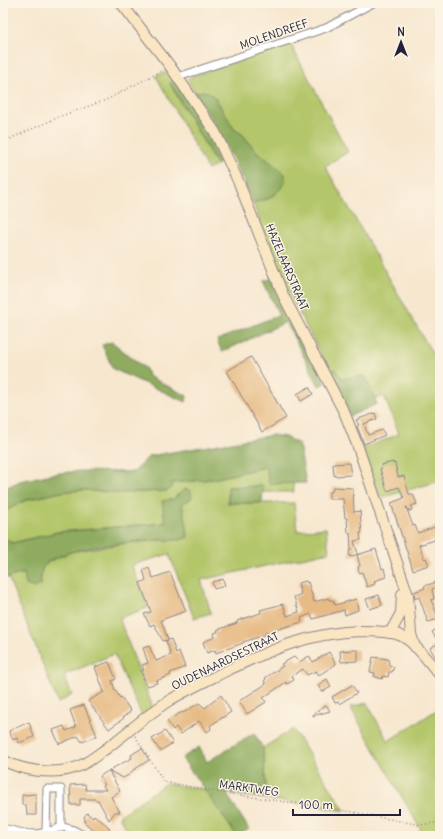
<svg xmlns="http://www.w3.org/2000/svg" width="443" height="839" viewBox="0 0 443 839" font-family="Delius,sans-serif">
	<rect width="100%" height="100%" fill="#fcf5e5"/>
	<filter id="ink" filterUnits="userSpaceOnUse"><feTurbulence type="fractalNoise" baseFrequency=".025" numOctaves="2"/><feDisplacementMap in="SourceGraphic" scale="8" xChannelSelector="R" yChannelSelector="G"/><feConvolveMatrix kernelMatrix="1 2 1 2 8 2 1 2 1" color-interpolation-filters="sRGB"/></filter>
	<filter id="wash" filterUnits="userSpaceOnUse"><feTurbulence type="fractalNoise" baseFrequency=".012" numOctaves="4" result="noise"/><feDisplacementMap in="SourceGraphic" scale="16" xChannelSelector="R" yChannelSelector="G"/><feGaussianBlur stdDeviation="0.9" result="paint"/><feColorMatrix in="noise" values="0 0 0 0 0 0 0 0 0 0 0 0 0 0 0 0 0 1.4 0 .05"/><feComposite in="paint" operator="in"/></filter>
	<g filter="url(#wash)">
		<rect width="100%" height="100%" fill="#f7e7cf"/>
		<g fill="#b3c66a" stroke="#6a7452">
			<polygon points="290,43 348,152 325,166 440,367 440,481 380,498 362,449 399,434 384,396 375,399 365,376 342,379 335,369 330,372 293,301 274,259 253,203 269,199 268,161 255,150 243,135 234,129 204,91 195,93 187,78"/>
			<path d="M163,73C170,72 172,75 176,81L170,84L217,165L208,170L156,76Z"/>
			<polygon points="267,466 269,484 293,483 294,492 263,492 262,486 228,487 228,503 294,503 297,531 326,528 329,552 201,580 211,613 194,618 169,554 132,565 148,608 119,618 153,708 142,716 114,654 64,675 72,695 58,703 8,577 24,573 40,585 42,568 50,561 70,552 128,543 163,540 181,540 187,527 182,504 178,494 174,499 166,523 58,532 12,543 3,537 3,512 26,500 61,492 84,490 118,493 167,491 172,483 213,479"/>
			<polygon points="367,703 388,741 435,711 440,716 440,748 435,752 440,759 440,767 433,773 440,780 440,829 424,836 413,836 421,830 350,707"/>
			<polygon points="293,729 345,811 267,799 263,748"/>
			<polygon points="166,783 205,790 237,836 131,836 119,816"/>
		</g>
		<g fill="#8eab5e" stroke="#58664c">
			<polygon points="176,81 202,120 224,161 217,165 170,83"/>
			<path d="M204,91L210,93L216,99L234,129L243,135L255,150L285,174V183C274,197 270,199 253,203L224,141L195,93Z"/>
			<polygon points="272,278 325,383 319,386 286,322 222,352 217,340 279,315 263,281"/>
			<polygon points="112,342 146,369 148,376 187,396 186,402 113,369 102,345"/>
			<polygon points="335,369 342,379 365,376 377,404 350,416 330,372"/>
			<polygon points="273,435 285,437 299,444 306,483 269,484 266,467 213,479 172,483 172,488 167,491 118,493 84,490 61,492 26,500 3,512 3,489 20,481 52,474 78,471 134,472 149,456"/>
			<polygon points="263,486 262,503 228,503 228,487"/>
			<path d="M184,489L190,490L192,495L191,499L182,504L187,527L188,537C178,542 168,539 158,540C127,543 78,545 51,560C47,562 45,565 42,568L40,585L34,588L26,585L24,573L3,579V537L12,543L58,532L165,523L162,501L174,499Z"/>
			<polygon points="254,733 263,748 267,799 226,793 249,829 237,836 182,758 199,747 207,762"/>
		</g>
		<g id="blocks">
			<g fill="#e7bb86">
				<polygon points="251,357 286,418 262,432 227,371"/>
				<polygon points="309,387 313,394 301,401 297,394"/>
				<polygon points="375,413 377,419 364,424 368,435 382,430 385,435 364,444 357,426 359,425 356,420"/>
				<polygon points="393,462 393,464 395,463 398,477 404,476 409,494 413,494 417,504 411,506 412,510 409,511 407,507 406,507 413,526 415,525 418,533 440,525 439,537 434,539 435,540 419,545 424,559 426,558 429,565 413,570 391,503 404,498 399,487 387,491 380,469 382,468 381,465"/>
				<polygon points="349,463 351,475 334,476 333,464"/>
				<polygon points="333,487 353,488 354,512 360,511 362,533 360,533 361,540 354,541 358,554 350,557 349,551 351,550 350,533 348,533 347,518 345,518 343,499 329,499 329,492 332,492"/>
				<polygon points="376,549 382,569 384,568 386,577 374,581 375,584 367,587 362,572 359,573 358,567 360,566 357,555"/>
				<polygon points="149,568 153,578 170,572 186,611 161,620 168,640 163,641 154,624 150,626 144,614 151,612 140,583 146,580 143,570"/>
				<polygon points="223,579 225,586 214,589 212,582"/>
				<polygon points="306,581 307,583 308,582 314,602 328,598 329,600 333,600 335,605 356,599 358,610 345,615 344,610 313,619 311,614 301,618 302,622 265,633 265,635 243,642 243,643 216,653 215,650 207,653 203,642 215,637 214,633 218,632 217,630 237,623 237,621 242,619 261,613 260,610 283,604 287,616 299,612 294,597 301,594 298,583"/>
				<polygon points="440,581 440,586 432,589 434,599 431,600 439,619 428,622 419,597 415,599 414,592 425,588 424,586"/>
				<polygon points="379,595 382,605 370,609 366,599"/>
				<polygon points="440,627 440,665 430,648 439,643 432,632"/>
				<polygon points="171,639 176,653 179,651 185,667 170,673 171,675 156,681 157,683 147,686 141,671 144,670 142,665 148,663 143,648 149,646 156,661 171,655 166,641"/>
				<polygon points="353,650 358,650 358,661 341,662 340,651"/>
				<polygon points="329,652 336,664 319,675 316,671 307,675 303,669 292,676 294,680 287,684 286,682 263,698 266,702 247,714 239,701 266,684 264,681 266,679 265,678 283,666 281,664 294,657 299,662 309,656 313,662"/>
				<polygon points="373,657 388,659 389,665 394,667 392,672 389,672 388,677 383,676 382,679 374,676 375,673 370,672"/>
				<polygon points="109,662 116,679 112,681 115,690 120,698 121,697 131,711 123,717 124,718 109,729 88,701 104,692 95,667"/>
				<polygon points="327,679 331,687 322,692 318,685"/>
				<polygon points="352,685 357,693 339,704 338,702 335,703 332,697"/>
				<polygon points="221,695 231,712 211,725 210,726 211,729 207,732 199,721 181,734 176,727 173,730 167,721 182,712 183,713 199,703 205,708"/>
				<polygon points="84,705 97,736 82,742 78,736 59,744 53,730 64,726 66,731 76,727 70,710"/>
				<polygon points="326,705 330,711 313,716 313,715"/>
				<polygon points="29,722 34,737 19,743 17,738 13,740 9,731"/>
				<polygon points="165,731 173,743 160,751 152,739"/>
				<polygon points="142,748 149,760 132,771 129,775 123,778 109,771 120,791 111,797 120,812 115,812 109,820 98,800 95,800 95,799 80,799 80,805 71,805 70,785 85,784 86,790 106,790 103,786 105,785 100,776 115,767 132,758 131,755"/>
				<polygon points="36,794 36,815 27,815 26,805 22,805 22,795"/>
				<polygon points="87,813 93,818 94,815 108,826 108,827 113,836 101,836 84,822 85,820 84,817"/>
			</g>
		</g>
	</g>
	<g filter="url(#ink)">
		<use href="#blocks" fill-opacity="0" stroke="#8c8485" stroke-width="1"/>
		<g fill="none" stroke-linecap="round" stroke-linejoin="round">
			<g stroke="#8c8485" stroke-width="9">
				<g id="street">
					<polyline points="178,77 326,28 373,3"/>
					<path d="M3,828C14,831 26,835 37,834C59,831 61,820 84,836"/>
					<polyline points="46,831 47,789 61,789 61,828"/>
				</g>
			</g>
			<g stroke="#8c8485" stroke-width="12">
				<g id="secondary">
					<polyline points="121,3 170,66 215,132 239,183 283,295 345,414 358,447 408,595 411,634 415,647"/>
					<polyline points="390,633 401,613 402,594"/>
					<path d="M3,760C22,771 53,775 74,768C86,765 97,755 107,748C128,732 148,714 170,700C187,690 206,681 224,672C270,650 308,633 360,631C372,631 387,631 399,635C416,642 428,662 440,675"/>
				</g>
			</g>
			<g stroke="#8c8485" stroke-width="1.5" stroke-dasharray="1 3" stroke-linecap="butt">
				<polyline points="3,142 61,116 106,100 163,70"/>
				<polyline points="135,736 164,782 225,793 341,810 421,825 440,822"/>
			</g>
			<use href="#street" stroke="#fff" stroke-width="7"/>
			<use href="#secondary" stroke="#fbe6c3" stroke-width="10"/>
		</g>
	</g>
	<g text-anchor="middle" stroke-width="3" stroke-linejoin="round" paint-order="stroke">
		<g font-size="11" fill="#22223b" stroke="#fcf5e5">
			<text transform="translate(274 34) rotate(-19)" y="4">MOLENDREEF</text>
			<text transform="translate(287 267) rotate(67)" y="4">HAZELAARSTRAAT</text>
			<text transform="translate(225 661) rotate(-26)" y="4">OUDENAARDSESTRAAT</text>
			<text transform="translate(249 788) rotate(8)" y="4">MARKTWEG</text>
		</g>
	</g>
	<rect width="443" height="839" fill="none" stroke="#fcf5e5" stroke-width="16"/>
	<g transform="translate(401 42)" stroke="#fcf5e5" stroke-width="3" paint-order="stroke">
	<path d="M0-3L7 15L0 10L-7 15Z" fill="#22223b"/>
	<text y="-6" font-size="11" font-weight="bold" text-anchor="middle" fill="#22223b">N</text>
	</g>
	<path d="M293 809v6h107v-6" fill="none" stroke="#22223b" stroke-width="2"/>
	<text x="299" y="809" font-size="12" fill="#22223b" stroke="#fcf5e5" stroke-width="3" paint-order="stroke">100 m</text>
</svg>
